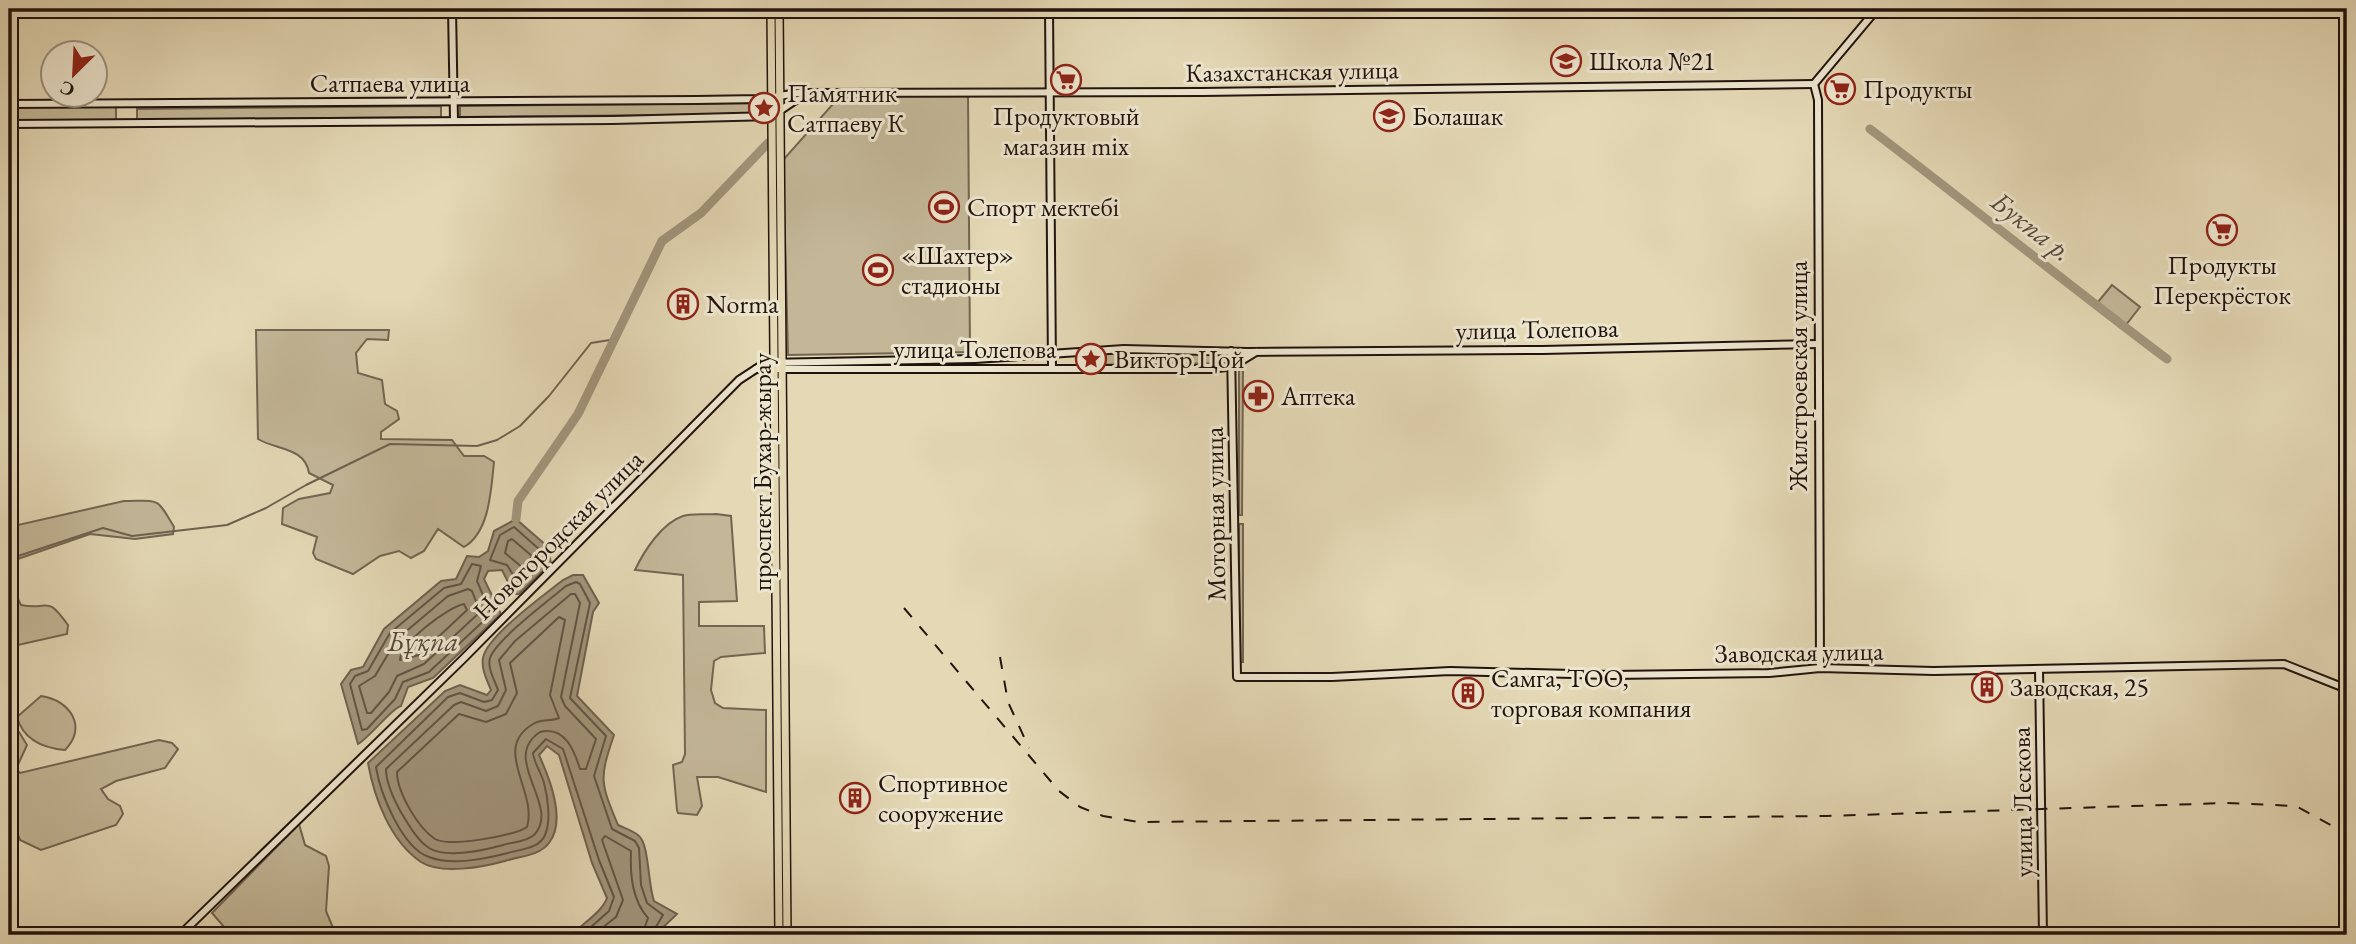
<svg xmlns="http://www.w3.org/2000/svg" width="2356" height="944" viewBox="0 0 2356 944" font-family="'EB Garamond',serif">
	<rect width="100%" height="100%" fill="#e4d8b5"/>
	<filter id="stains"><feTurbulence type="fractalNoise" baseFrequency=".00286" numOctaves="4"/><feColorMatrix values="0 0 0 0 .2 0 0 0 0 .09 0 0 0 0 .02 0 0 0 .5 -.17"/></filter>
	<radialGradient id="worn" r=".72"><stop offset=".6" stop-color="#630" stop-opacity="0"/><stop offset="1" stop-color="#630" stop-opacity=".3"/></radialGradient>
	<g fill="#c3b798" stroke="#726552" stroke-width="2">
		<polygon points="968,94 970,352 788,355 783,160 841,95"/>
		<polygon points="764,103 764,114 460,117 460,106"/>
		<polygon points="441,106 441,117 137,120 137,109"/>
		<rect x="9" y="107" width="107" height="13"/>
		<polygon points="2112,285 2140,307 2125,326 2097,303"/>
		<path d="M389,330L388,340L367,339L356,353L358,373L382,380L385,404L397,411L399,419L381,432V439L452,440L464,456H484L494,462C491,489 490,532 464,547L438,529L424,551L411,558L399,551L380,556L353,574L316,559L313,553L317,537L282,524L283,508L299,499L330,493L333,485L309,473C305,447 276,450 258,439L256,330Z"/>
		<polygon points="1122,352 1228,353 1229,363 1084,365 1083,354"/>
		<polygon points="1239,370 1243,370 1242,515 1239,515"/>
		<path d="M124,501C160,501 156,496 174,527L173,534L135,539L90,534L9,562V527Z"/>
		<path d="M716,514L731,516L737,601L699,602V626H764L765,653L721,657L714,661L711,690L715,703L723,708L766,710V792L718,777H697L702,806L697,815L678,813L677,810L673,765L682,762L685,754L683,575L635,570C644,551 662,523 683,516C692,513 706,515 716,514Z"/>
		<rect x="1239" y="524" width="4" height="138"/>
		<path d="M12,587L21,605C50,611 45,593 68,625L67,634L9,647V588Z"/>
		<path d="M41,696C70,700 88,727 65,750C43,748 23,739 17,717Z"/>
		<polygon points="9,727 19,732 27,745 16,769 20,773 159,740 172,743 178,749 165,768 116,781 101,789 108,799 120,806 123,814 116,825 41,850 20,840 9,813"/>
		<polygon points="299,824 305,845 326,856 329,866 326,911 336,935 231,935 212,913"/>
	</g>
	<g fill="#a2957c" stroke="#6e6150" stroke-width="2">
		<path d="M516,519L547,546L551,563L519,594H514L502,570L488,571L484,579L501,614L433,678L408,687L401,706C392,708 371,736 358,744L341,684L351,670L363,667L384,629L441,581L456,579L467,556L479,557L488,551L494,531Z"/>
		<path d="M573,575H583L599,603L593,612L577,696L614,735C599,779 600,782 618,825C624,828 634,831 639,836C649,844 648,885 654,901L677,914L655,935H572C583,923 602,912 607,898L592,863L559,755L547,746L539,755C549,777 567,820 549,843C539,856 520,856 505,861C483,867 441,875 421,862C390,841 374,797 368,763L445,691L460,685L487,695L491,690C487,680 481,669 483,658C487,636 544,595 563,580Z"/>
	</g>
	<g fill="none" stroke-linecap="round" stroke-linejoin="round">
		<g stroke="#625444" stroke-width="2">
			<polygon points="514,527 540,550 543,559 519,584 507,565 490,560 500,535"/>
			<polygon points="512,539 532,556 523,568 505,553 508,541"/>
			<polygon points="472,564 481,566 477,581 491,614 429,672 403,682 395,699 367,729 362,730 350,684 355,676 368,671 390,633 444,588 461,584"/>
			<polygon points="468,589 472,591 480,612 424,664 397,676 389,692 371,713 367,713 359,686 375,676 397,639 448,596"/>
			<path d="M571,594H575L580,603L561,697L565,706L596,739L586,769H580C574,750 565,726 540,732C499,759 562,806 534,835C526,842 513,842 503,845C485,850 446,859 429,848C417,840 409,825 402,814C394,800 386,784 386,769L454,705L461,702L486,711L498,706L506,690L499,660L515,641Z"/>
			<path d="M464,604L467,610L419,655L400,660C400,643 448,607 464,604Z"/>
			<path d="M559,617L565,620L550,695L559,718C551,722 541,718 533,724C491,749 538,791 527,827C515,836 449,847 435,839C418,828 397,792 397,772L459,714L486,722L506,714L517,693L510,663Z"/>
			<path d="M582,935L609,911L614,897L599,860L563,749L546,739L533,753C534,763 541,772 544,783C548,798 551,821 545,835C539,849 521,849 508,853C484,859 452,866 429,857C402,848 380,793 376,767L448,697L460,693L484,702L492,700L498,690C495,681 487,668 490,658C496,640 549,600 566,586L576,582L580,584L590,603L570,698L606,736L594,776L612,829L635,841L639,848L641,885L647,903L663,915L651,935"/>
			<path d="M593,935L616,917L623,900L602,840L605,836L631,851C630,875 632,900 648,918L642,935"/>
		</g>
		<polyline stroke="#6e6150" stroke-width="2" points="9,559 103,528 132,536 227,525 266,508 306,485 390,444 477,446 497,440 520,426 549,396 591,343 616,339"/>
		<g stroke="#a2957c" stroke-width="9">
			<path d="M1870,129C1970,205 2067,284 2167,359"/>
			<polyline points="516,519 518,501 578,414 662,241 701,213 768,143"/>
		</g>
		<g stroke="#21130d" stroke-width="10">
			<g id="secondary">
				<polyline points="452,9 454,120"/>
				<polyline points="1049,9 1052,368"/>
				<polyline points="1814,84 1818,100 1820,668"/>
				<polyline points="1814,84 1877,9"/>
				<polyline points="9,104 696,100 760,99 798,93 1203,92 1814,84"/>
				<polyline points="9,124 613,120 772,116 794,101 810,96"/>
				<polyline points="1231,351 1237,677 1332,677 1450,671 1611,675 1769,673 1820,668 1934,671 2284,664 2347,689"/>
				<polyline points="756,369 1211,369 1233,366 1256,352"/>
				<polyline points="2039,669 2043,935"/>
				<polyline points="180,935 463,659 739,380 765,363 975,359 1124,349 1247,352 1542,350 1818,344"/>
			</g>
		</g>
		<g stroke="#21130d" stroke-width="10">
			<g id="primary">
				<polyline points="771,9 779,935"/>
				<polyline points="779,9 787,935"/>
			</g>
		</g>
		<use href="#secondary" stroke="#ede6cf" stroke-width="6"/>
		<use href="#primary" stroke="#e4d8b5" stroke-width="7"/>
		<g stroke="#21130d" stroke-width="2" stroke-dasharray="12 12" stroke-linecap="butt">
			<polyline points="904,608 1059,791 1080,807 1103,816 1138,822 1827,816 2226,803 2296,806 2347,834"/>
			<polyline points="1000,657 1008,702 1029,748"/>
		</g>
	</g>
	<defs>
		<g id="school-ring" transform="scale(1.575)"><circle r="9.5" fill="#ede6cf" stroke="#8f2418" stroke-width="1.5"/><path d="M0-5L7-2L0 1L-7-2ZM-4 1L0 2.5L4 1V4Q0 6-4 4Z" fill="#8f2418"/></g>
		<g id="supermarket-ring" transform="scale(1.575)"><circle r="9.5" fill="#ede6cf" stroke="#8f2418" stroke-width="1.5"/><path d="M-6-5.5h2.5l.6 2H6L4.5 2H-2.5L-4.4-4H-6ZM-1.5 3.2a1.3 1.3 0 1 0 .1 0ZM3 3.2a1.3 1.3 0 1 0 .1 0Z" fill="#8f2418"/></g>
		<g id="sight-ring" transform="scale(1.575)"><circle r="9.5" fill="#ede6cf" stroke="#8f2418" stroke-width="1.5"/><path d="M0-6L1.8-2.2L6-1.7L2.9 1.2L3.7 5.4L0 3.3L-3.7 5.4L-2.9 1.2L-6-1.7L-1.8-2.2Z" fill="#8f2418"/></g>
		<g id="university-ring" transform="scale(1.575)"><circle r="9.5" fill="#ede6cf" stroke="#8f2418" stroke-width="1.5"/><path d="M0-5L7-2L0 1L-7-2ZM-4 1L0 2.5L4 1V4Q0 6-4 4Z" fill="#8f2418"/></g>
		<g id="stadium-ring" transform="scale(1.575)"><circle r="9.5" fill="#ede6cf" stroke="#8f2418" stroke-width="1.5"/><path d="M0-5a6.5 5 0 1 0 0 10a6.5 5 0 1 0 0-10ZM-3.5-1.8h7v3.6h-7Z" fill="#8f2418"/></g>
		<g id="building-ring" transform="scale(1.575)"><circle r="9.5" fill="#ede6cf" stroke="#8f2418" stroke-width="1.5"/><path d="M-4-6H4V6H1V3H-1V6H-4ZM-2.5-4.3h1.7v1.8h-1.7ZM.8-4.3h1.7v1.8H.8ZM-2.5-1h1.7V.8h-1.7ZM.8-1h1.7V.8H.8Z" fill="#8f2418"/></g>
		<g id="pharmacy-ring" transform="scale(1.575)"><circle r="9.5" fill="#ede6cf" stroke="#8f2418" stroke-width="1.5"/><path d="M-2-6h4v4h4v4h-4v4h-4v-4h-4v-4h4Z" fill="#8f2418"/></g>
	</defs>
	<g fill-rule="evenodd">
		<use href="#school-ring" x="1566" y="61"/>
		<use href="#supermarket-ring" x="1066" y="80"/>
		<use href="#supermarket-ring" x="1840" y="89"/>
		<use href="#sight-ring" x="764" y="108"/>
		<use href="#university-ring" x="1389" y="116"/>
		<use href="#stadium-ring" x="944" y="207"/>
		<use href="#supermarket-ring" x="2222" y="230"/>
		<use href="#stadium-ring" x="878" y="270"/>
		<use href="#building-ring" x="683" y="304"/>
		<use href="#sight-ring" x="1091" y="359"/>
		<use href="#pharmacy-ring" x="1258" y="396"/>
		<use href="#building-ring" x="1987" y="687"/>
		<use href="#building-ring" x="1468" y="693"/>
		<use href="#building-ring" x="855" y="798"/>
	</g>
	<g text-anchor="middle" stroke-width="6" stroke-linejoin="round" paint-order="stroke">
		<g font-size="26" fill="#21130d" stroke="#ede6cf" text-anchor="start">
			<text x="1589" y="70">Школа №21</text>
			<text x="1863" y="98">Продукты</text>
			<text x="787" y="102">Памятник<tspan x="787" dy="30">Сатпаеву К</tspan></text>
			<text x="1066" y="125" text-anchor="middle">Продуктовый<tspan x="1066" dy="30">магазин mix</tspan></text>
			<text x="1412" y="125">Болашак</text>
			<text x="967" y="216">Спорт мектебі</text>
			<text x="901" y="264">«Шахтер»<tspan x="901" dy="30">стадионы</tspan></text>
			<text x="2222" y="274" text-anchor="middle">Продукты<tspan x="2222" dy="30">Перекрёсток</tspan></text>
			<text x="706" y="313">Norma</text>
			<text x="1114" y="368">Виктор Цой</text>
			<text x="1281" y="405">Аптека</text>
			<text x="1491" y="687">Самга, ТОО,<tspan x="1491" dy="30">торговая компания</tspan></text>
			<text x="2010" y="696">Заводская, 25</text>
			<text x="878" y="792">Спортивное<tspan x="878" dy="30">сооружение</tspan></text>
		</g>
		<g font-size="26" fill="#21130d" stroke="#ede6cf">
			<text transform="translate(1292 71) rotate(-1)" y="9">Казахстанская улица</text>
			<text x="390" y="92">Сатпаева улица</text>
			<text transform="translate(1537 329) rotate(-1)" y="9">улица Толепова</text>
			<text x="975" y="358">улица Толепова</text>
			<text transform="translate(1798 376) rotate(-90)" y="9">Жилстроевская улица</text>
			<text transform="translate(762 472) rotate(-90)" y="9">проспект Бухар-жырау</text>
			<text transform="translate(1215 514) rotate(-91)" y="9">Моторная улица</text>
			<text transform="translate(558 535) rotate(-45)" y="9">Новогородская улица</text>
			<text transform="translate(1799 652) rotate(-1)" y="9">Заводская улица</text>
			<text transform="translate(2022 802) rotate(-91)" y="9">улица Лескова</text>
		</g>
		<g font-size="28" font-style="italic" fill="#554739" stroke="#ede6cf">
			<text transform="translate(2032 226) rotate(38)" y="10">Букпа р.</text>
			<text x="423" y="651">Бұқпа</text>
		</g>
	</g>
	<rect width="2356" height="944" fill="none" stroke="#e4d8b5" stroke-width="35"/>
	<rect x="10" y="10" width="2335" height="923" fill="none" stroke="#21130d" stroke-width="3.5"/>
	<rect x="18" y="18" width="2321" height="909" fill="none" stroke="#21130d" stroke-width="2"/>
	<g transform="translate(74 74) rotate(204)"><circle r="33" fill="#ede6cf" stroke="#9b9281" stroke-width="2"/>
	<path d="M0-5L12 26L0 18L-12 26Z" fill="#8f2418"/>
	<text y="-10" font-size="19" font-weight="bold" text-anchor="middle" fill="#21130d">С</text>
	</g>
	<rect width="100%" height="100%" filter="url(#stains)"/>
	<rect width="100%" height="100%" fill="url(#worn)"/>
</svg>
